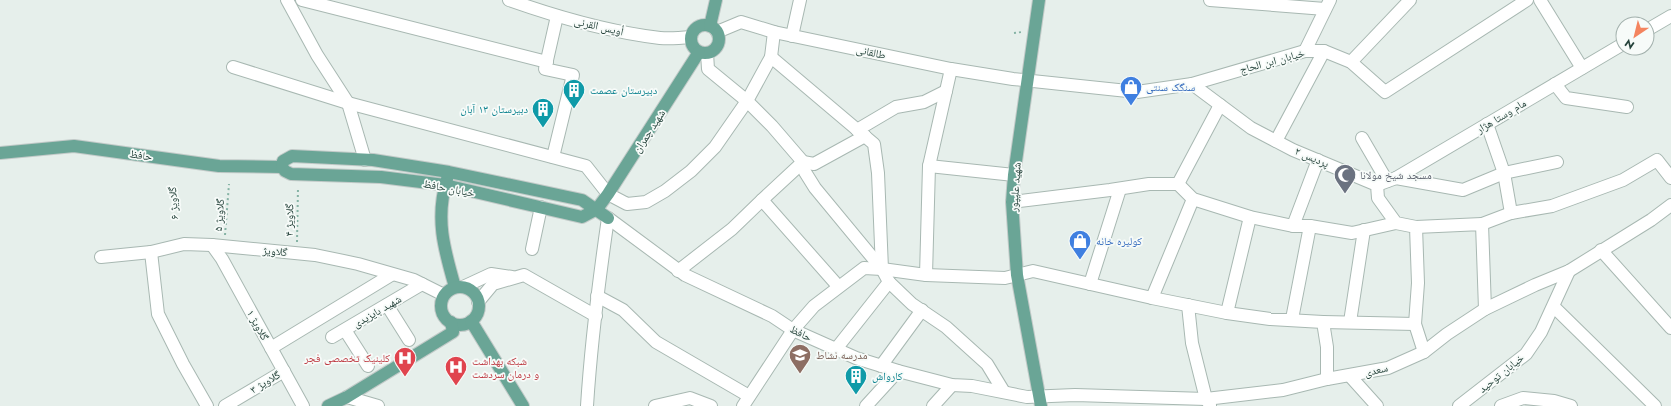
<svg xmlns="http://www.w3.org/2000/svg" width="1671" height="406" viewBox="0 0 1671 406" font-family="Jost,'Noto Naskh Arabic',sans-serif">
	<rect width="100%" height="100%" fill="#e6efeb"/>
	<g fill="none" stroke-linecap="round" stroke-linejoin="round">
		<g stroke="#a8b8b2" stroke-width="14">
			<g id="minor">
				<polyline points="287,0 317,55 348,103 365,160"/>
				<polyline points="302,0 547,62"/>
				<path d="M509,0C557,17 609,32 660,38C670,39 681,38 691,37"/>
				<polyline points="1210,0 1325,9"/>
				<polyline points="1540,0 1582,68"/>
				<polyline points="1647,30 1671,16"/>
				<polyline points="717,32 741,22 774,32 951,69 1013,79 1137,92 1192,84 1305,51 1324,51 1351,62 1385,92 1527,0"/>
				<polyline points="792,36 800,0"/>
				<polyline points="1305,51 1330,0"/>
				<polyline points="707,53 708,69 747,101 772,126 803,162 805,172 815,188 882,269"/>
				<polyline points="771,57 874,144 878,173 882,269 889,282 912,304 946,327 987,364 1004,392"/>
				<polyline points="1351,62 1410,0"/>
				<polyline points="233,67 348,103 586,166 608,194 627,204 646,202 665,191 691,171 715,147 747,101 771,57 774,32"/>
				<polyline points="1192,84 1251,128 1293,150 1377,185 1378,198 1396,223 1416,227 1418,283 1415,324 1424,352"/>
				<polyline points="1555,84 1566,98 1627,107"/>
				<polyline points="1487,124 1504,173 1511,213"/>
				<polyline points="857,130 896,107 924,102 946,91"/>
				<polyline points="1362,138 1387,181"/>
				<polyline points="1276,141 1324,51"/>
				<polyline points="553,157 573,75 545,69 557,16"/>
				<polyline points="929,166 1014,175"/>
				<polyline points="1396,178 1463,190 1504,173 1557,162"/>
				<polyline points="1178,184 1220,105"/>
				<polyline points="1377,185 1396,178 1623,44"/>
				<polyline points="762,200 838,286"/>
				<polyline points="1012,202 1110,190 1149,184 1178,184 1193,199 1250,217 1293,226 1310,226 1352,233 1396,223"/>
				<polyline points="608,218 685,275 772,316 793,330 856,358 898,371 952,385 972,386 1027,397 1075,395 1206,399 1283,390 1327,379 1388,368 1424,352 1447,334 1485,309 1535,285 1569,271 1651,220 1671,205"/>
				<polyline points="1482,224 1511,213 1552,206 1623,180 1657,160 1671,178"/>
				<polyline points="1293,226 1318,160"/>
				<polyline points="1416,227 1482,224 1485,309"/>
				<polyline points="212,245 222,259 303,406"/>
				<polyline points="532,249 541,207"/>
				<polyline points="1601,250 1671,328"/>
				<polyline points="151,252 158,314 183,364 207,406"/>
				<polyline points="101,257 151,252 184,244 212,245 315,255 358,264 414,280 444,295"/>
				<polyline points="678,271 732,229 762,200 803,162 814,164 865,136"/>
				<polyline points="926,275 929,166 951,69"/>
				<polyline points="1090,284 1120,189"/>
				<polyline points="463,287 491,274 512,277"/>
				<polyline points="597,296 623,310 656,342 749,396"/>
				<polyline points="1152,298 1193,199"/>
				<polyline points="478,302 493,284 524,275 596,316"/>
				<polyline points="387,305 409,340"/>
				<polyline points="1188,305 1192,343 1206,399 1210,405"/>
				<polyline points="1554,307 1655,406"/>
				<polyline points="1227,313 1250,217"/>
				<polyline points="1292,319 1310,226"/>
				<polyline points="1323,322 1415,324"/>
				<polyline points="1350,322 1364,230"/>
				<polyline points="345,330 368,366"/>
				<polyline points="332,337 422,284"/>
				<polyline points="271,348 391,275"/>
				<polyline points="836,349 889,282"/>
				<polyline points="881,366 922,310"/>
				<polyline points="1350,376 1377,406"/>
				<polyline points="347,397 378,406"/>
				<polyline points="225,406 284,371"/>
				<path d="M587,406C591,343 599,280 608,218"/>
				<polyline points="655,406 690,398 711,406"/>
				<polyline points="743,406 793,330 814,306 864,268 882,269 926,275 1005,278 1033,271 1152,298 1227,313 1270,319 1323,322 1327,347 1327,379"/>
				<polyline points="866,406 898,371"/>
				<polyline points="933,406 952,385"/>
				<polyline points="1459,406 1526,354 1541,332 1569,271"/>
				<polyline points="1501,406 1523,398 1554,401 1571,406"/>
			</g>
		</g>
		<g stroke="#c2cac8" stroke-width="14">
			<g id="major">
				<polyline points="1039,0 1014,175 1012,202 1017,275 1041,406"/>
				<circle cx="705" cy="39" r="14"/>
				<polyline points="710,26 716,0"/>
				<polyline points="0,153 74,146 219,166 282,167"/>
				<path d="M447,179C435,218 444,249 455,287"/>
				<polyline points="608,218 582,200 449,172 373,160 292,156 283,161 282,167 285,171 291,174 381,177 445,185 582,217 597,209 608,194 699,52"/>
				<circle cx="460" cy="306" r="19"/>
				<polyline points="471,321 523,406"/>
				<polyline points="328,406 347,397 453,332 451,322"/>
			</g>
		</g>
		<g stroke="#86b3a5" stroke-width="2" stroke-dasharray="2 3" stroke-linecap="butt">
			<polyline points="1014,33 1022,32"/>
			<polyline points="225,235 229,184"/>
			<polyline points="297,242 298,188"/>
		</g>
		<use href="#minor" stroke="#fff" stroke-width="12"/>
		<use href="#major" stroke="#6aa596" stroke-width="12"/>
	</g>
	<defs>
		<g id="shop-pin" transform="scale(1.15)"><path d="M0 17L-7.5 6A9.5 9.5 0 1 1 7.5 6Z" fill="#3f7fe0" stroke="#f7fbf9"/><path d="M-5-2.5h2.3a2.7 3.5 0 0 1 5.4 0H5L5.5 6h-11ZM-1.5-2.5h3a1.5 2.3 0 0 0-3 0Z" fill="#fff"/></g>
		<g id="building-pin" transform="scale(1.15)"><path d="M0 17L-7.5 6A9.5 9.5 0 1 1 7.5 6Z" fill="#0f9aa8" stroke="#f7fbf9"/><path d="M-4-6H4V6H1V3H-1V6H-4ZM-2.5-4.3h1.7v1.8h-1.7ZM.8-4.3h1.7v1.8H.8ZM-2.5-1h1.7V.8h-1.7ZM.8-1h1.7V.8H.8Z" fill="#fff"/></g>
		<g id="mosque-pin" transform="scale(1.15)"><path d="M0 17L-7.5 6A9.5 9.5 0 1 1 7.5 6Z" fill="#6b7280" stroke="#f7fbf9"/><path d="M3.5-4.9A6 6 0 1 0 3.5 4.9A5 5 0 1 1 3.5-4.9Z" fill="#fff"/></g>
		<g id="school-pin" transform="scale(1.15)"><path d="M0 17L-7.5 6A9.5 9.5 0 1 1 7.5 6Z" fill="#8d6e63" stroke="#f7fbf9"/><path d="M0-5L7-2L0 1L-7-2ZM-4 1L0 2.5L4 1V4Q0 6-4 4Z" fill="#fff"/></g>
		<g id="hospital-pin" transform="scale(1.15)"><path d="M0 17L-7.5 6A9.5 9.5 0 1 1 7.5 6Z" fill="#e0444e" stroke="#f7fbf9"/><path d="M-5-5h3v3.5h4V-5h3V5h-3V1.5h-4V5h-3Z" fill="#fff"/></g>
	</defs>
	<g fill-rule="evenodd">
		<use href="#shop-pin" x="1131" y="87"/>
		<use href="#building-pin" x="574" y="90"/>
		<use href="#building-pin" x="543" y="109"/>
		<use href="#mosque-pin" x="1345" y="175"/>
		<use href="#shop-pin" x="1080" y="241"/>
		<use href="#school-pin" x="800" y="355"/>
		<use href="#hospital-pin" x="405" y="358"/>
		<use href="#hospital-pin" x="456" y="367"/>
		<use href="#building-pin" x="856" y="376"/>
	</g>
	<g text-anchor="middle" stroke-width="3.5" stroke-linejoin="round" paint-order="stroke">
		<g font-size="11" fill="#24423a" stroke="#f7fbf9">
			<text transform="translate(599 26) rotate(13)" y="4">أویس القرنی</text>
			<text transform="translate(871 52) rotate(12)" y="4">طالقانی</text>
			<text transform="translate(1272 61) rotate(-15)" y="4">خیابان ابن الحاج</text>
			<text transform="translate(1501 116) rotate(-31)" y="4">مام وستا هژار</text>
			<text transform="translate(649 131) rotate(-57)" y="4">شهید چمران</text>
			<text transform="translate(141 155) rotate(8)" y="4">حافظ</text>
			<text transform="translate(1312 157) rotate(23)" y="4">پردیس ۲</text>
			<text transform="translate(1015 187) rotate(-86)" y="4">شهید علیپور</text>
			<text transform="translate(449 188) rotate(11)" y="4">خیابان حافظ</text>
			<text transform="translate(173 203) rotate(-94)" y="4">گلاویژ ۶</text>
			<text transform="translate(219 215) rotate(-86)" y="4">گلاویژ ۵</text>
			<text transform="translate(289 220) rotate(-89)" y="4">گلاویژ ۴</text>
			<text transform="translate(275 251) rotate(5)" y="4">گلاویژ</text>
			<text transform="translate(377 311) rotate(-30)" y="4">شهید بایزیدی</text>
			<text transform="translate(258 325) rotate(61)" y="4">گلاویژ ۱</text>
			<text transform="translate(801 333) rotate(26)" y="4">حافظ</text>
			<text transform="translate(1376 370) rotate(-14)" y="4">سعدی</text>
			<text transform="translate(1501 373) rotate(-39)" y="4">خیابان توحید</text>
			<text transform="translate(265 382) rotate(-31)" y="4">گلاویژ ۳</text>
		</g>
		<g font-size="11" fill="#366cbe" stroke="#f7fbf9" text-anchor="start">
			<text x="1146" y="91">سنگک سنتی</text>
			<text x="1096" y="245">کولیره خانه</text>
		</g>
		<g font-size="11" fill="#0d838f" stroke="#f7fbf9" text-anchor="start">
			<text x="590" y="94">دبیرستان عصمت</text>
			<text x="528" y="113" text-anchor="end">دبیرستان ۱۳ آبان</text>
			<text x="872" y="380">کارواش</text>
		</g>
		<g font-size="11" fill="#5b616d" stroke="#f7fbf9" text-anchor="start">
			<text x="1360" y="179">مسجد شیخ مولانا</text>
		</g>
		<g font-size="11" fill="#785e54" stroke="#f7fbf9" text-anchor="start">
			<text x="816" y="359">مدرسه نشاط</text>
		</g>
		<g font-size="11" fill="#be3a42" stroke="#f7fbf9" text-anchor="end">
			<text x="390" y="362">کلینیک تخصصی فجر</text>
			<text x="472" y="365" text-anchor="start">شبکه بهداشت<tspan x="472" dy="13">و درمان سردشت</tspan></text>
		</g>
	</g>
	<g transform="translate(1635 36) rotate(215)"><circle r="19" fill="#f7fbf9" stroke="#a3b1ad"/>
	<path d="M0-3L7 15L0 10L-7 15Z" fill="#f4845f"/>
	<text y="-6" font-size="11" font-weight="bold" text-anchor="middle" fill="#24423a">N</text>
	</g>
</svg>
